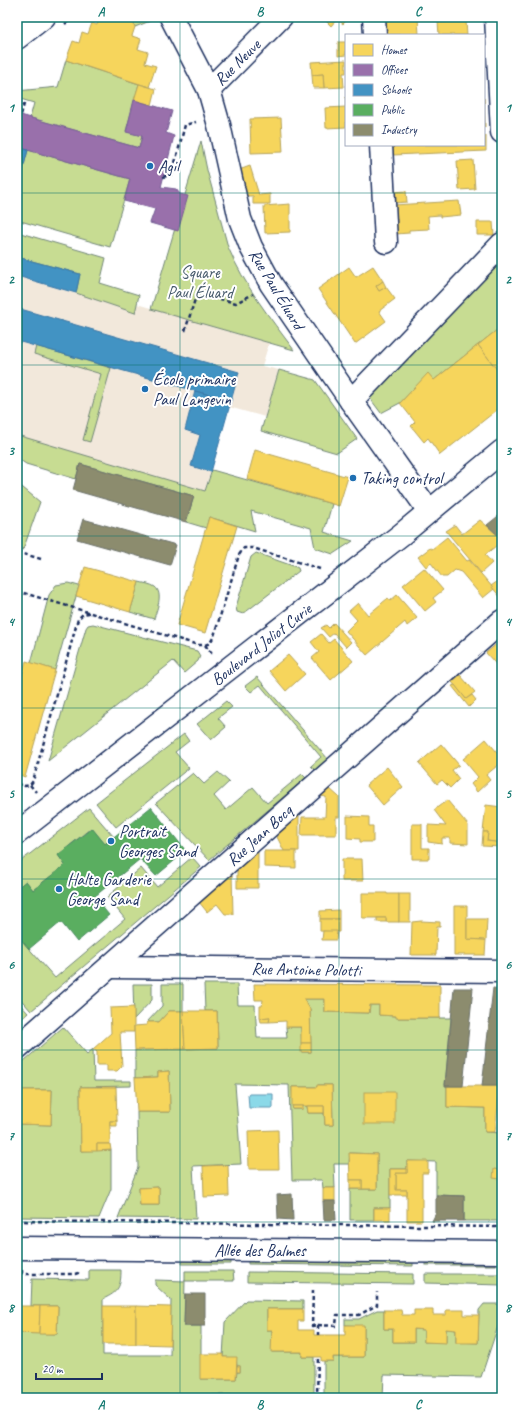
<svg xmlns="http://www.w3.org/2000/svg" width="519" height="1415" viewBox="0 0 519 1415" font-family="Caveat,sans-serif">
	<rect width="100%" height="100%" fill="#fff"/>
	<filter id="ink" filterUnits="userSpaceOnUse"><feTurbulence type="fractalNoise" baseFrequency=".025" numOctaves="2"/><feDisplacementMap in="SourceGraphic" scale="8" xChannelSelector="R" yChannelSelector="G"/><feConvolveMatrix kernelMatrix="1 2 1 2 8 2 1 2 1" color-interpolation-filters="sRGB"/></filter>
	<g filter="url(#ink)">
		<g fill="#f2e8db">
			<polygon points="17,276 76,293 135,313 137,304 269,343 262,366 279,370 265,417 229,407 203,498 80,464 76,479 26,464 17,458"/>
			<polygon points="17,1395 314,1395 324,1396 324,1398 17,1398"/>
		</g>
		<g fill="#c7dc92" stroke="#718678" fill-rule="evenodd">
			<polygon points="131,17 148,17 150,21 135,27"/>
			<polygon points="66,60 139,84 126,131 142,136 139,148 30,118 34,103 17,98 17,91 58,87"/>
			<path d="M201,141L207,170L228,247C244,285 270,318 294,350L151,309Z"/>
			<polygon points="28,150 130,179 110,247 17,220 17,184 19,184"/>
			<polygon points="17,232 106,258 100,283 139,295 135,313 76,293 80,274 17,257"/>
			<polygon points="502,258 502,326 434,380 428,374 400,403 381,413 369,397"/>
			<polygon points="36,346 111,368 90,442 83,440 101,374 34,354"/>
			<polygon points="279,370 315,380 357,439 337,453 261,431"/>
			<polygon points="17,435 205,491 212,470 332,504 324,532 353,541 333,554 315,548 311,528 251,511 255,531 209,517 206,528 186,522 194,496 80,464 76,479 26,464 17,458"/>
			<polygon points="17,483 40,502 23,550 17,548"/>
			<polygon points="256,553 296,567 298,568 299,571 243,614 237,612 236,607 251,557"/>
			<path d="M139,582C143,583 151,584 155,587C164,594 156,611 154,619L130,612Z"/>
			<polygon points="68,583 79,586 55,670 31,663 49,595 56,585"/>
			<polygon points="93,624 197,651 200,656 198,661 184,673 173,661 48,761 86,628 88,625"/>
			<polygon points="257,677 328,759 315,770 311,766 321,757 260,685 251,692 245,686"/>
			<polygon points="226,701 232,707 218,718 226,727 211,740 197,724"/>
			<polygon points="184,734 189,741 175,752 189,768 116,827 96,803"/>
			<polygon points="218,772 229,782 214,796 226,810 253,787 267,803 302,774 306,778 209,860 156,803 193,773 204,784"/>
			<polygon points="89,808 114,837 105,844 91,828 58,855 65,865 33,890 26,881 17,888 17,864"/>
			<polygon points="192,857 201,867 31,1011 17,995 17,935 55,978 125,919 107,897 141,868 157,887"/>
			<polygon points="133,984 152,984 152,1000 134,1019"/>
			<polygon points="162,984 183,984 183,1011 169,1011 159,1022 147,1022 162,1006"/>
			<path d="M204,984H237L238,1005H255L257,1038H287L286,1027H301L302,1052H311L310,1009L304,999H325V1012L369,1013L370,1005H379V1015L396,1016L397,1018H451L445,1085L447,1086V1107L485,1108V1132L502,1133V1221H464V1196L436,1195V1162L407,1161V1169H390V1208H374V1220H350V1189H377V1154L350,1153L349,1164H334L335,1188H323L322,1180H292L289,1085L235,1084L241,1164L193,1166L196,1219L118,1218L138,1167L137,1112H170L169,1071L158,1072V1077L135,1078V1050L218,1048L217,1011H205ZM318,1085H332L333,1125H325L324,1113H308L307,1106H303L302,1109H293L292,1087H317ZM159,1187V1205H140L139,1188Z"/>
			<polygon points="17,1001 28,1013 17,1023"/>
			<polygon points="63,1027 87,1054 93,1049 94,1081 131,1081 131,1086 80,1087 81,1151 111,1150 111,1189 99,1218 17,1217 17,1124 51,1125 52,1090 18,1090 17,1067"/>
			<polygon points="183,1258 231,1259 231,1264 182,1264"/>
			<polygon points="248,1259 413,1260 413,1266 248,1264"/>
			<rect x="426" y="1260" width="70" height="5"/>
			<path d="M89,1270H121C121,1286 119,1292 103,1299V1355H170L171,1300L155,1285V1280L185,1281V1271H233L234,1281H185L184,1326H201V1379H236L237,1372H240V1366H237L236,1358L223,1357L225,1322L246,1300L303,1301V1309H267V1330H272V1352H302V1357H314V1395H17V1333L57,1334L58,1306H31L32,1279L89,1280Z"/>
			<polygon points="247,1272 413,1274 413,1284 247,1282"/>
			<polygon points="425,1274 502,1274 502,1285 425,1283"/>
			<polygon points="502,1297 502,1314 481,1377 384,1375 383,1398 324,1398 324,1361 333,1361 333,1357 364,1357 364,1326 345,1325 345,1319 359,1319 377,1310 384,1310 384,1329 393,1329 393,1342 414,1342 414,1329 424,1330 424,1342 446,1342 446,1329 456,1330 456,1342 478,1343 479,1310 484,1304 500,1304"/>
		</g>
		<polygon fill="#8bd9e8" stroke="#5e95b1" points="248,1094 273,1094 273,1108 249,1108"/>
		<g fill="#f6d55c" stroke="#b4a35d">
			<polygon points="99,17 131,17 135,27 132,36 141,39 138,49 148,52 145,63 156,66 149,87 66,60 73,41 79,43 82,32 88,34 92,23 97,25"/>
			<polygon points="322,17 350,17 343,24 337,19 331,26"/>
			<polygon points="386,17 418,17 419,35 387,35"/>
			<polygon points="462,17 483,17 483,20 466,21 467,35 439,35 438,22 462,21"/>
			<polygon points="338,42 346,42 346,55 338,56"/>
			<polygon points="346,60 346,73 343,73 344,87 324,88 323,74 312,75 311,62"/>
			<polygon points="323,74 324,88 313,88 312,75"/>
			<polygon points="139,84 156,89 152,105 134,100"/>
			<polygon points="346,97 346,127 326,128 325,108 346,107"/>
			<polygon points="484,98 485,127 484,127"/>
			<polygon points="281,118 283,152 251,153 250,119"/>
			<polygon points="484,136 486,136 486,151 393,155 392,145 484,145"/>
			<polygon points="473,160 475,189 459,190 457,161"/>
			<polygon points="250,166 259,195 270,194 270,204 253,204 253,196 247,196 239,170"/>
			<polygon points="406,191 407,202 394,203 393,192"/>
			<polygon points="459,201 461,215 440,217 440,215 428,216 429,229 409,230 409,233 396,234 395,224 397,224 397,218 395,218 394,205"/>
			<polygon points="290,204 290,232 265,233 264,206"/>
			<polygon points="477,222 493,222 494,235 477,235"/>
			<polygon points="373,266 383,281 376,286 379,291 386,287 395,299 379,311 386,321 355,344 318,289 349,267 356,277"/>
			<polygon points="383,281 386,287 379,291 376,286"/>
			<polygon points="502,326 502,376 478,345"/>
			<polygon points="478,345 502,376 502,406 440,455 428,438 424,442 411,426 415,422 400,403 428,373 434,380"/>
			<polygon points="255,450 348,477 339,506 247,479"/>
			<polygon points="209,517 237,526 205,633 177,625"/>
			<polygon points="480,520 502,539 502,541 485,555 492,563 481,573 446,531 455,525 462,534"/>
			<polygon points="447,537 467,561 469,560 494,589 483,598 461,572 455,570 447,577 442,577 431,563 426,567 418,557 430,548 432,549"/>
			<polygon points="85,567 139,582 130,612 76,596"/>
			<polygon points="424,568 443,590 433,598 436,602 425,611 403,585"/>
			<polygon points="502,578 502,599 491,586"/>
			<polygon points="397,595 417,618 407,626 405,622 367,655 346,631 357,620 349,611 358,603 368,615 388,598 390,601"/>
			<polygon points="334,623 351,642 346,647 334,633 329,637 321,628 326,625 329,628"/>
			<polygon points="321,634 329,643 334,639 353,661 331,680 312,658 319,652 311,642"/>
			<polygon points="499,642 502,645 502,671 486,653"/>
			<polygon points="288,655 305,674 286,691 269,671"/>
			<polygon points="26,661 55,670 25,777 17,774 17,692"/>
			<polygon points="460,675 475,692 466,699 452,682"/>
			<polygon points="455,685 466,699 472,695 476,700 469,707 452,686"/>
			<polygon points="486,739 502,758 502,762 486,775 490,780 477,792 471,784 478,777 463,759"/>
			<polygon points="441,744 459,765 452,770 459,779 450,788 442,780 437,784 419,763"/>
			<polygon points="387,767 403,787 383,805 366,785"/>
			<polygon points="329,788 339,797 339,817 336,817 336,835 301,835 302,817 325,817 326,797 320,796"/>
			<polygon points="447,800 468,825 468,844 450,843 450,838 442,838 442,844 428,842 428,825 446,826 434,810"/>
			<polygon points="486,805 502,807 502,843 487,841 488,832 483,832"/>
			<polygon points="299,814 299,851 284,851 276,835"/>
			<polygon points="347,816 369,817 369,826 373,826 373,842 360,842 360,839 347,838"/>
			<polygon points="412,824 422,824 422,848 429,848 429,859 412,859"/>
			<polygon points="483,832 488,832 487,841 502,843 502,847 482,846"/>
			<polygon points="258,850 258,888 237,888 237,868"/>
			<polygon points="264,851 296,851 296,868 264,867"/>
			<polygon points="342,859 362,859 363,881 342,881"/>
			<polygon points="232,873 233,914 225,914 217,904 207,912 199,902"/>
			<polygon points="362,893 387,893 387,894 399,894 399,922 386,922 386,918 362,918"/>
			<rect x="399" y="894" width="11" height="28"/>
			<polygon points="454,906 467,906 467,939 486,940 485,955 454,955"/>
			<polygon points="339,910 339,919 320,919 320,911"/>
			<rect x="377" y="918" width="9" height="4"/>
			<polygon points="320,919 339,919 339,932 320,931"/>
			<polygon points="467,919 487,919 486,940 467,939"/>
			<polygon points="421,921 440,922 440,927 437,927 436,955 411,955 412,922"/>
			<polygon points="323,931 337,931 336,940 322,940"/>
			<polygon points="254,984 440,985 440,1018 396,1018 396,1016 379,1015 379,1005 370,1005 369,1013 325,1012 325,999 304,999 310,1009 311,1043 301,1043 301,1027 286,1027 286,1021 269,1022 270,1017 260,1018 260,1006 262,1006 263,1000 255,1000"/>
			<polygon points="134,1007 134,1032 120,1032 122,1066 117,1071 107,1071 107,1065 97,1065 97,1052 93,1049 111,1033 110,1008"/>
			<polygon points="169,1011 183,1011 185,1049 135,1050 134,1026 147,1025 147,1022 159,1022"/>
			<polygon points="183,1011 217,1011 218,1048 185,1049"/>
			<polygon points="270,1017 269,1022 261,1022 260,1018"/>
			<rect x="301" y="1043" width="10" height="9"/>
			<polygon points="169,1071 170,1112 137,1112 135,1078 158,1077 158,1072"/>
			<polygon points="317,1085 332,1085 333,1125 325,1125 324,1106 292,1106 292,1087 317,1087"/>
			<polygon points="447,1086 500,1086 495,1132 485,1132 485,1108 447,1107"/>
			<polygon points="80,1087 116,1087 117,1121 110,1121 110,1144 97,1144 97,1151 81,1151"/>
			<polygon points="18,1090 52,1090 51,1125 17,1124"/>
			<polygon points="502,1090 502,1116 499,1115"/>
			<rect x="364" y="1092" width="31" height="32"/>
			<polygon points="292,1106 303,1106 303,1109 293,1109"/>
			<polygon points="307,1106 324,1106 324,1113 308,1113"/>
			<rect x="110" y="1121" width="7" height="5"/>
			<polygon points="278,1130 279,1169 249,1169 248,1131"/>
			<polygon points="97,1144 110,1144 111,1150 97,1151"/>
			<polygon points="349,1153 377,1154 377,1189 362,1189 362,1180 350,1180"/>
			<polygon points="407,1161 428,1161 428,1173 422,1173 422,1221 407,1221 407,1190 396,1190 396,1173 407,1173"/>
			<polygon points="228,1165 229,1196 204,1197 203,1166"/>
			<polygon points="390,1169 407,1169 407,1173 396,1173 396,1190 407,1190 407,1195 390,1195"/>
			<polygon points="494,1169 501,1170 500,1179 493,1178"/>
			<rect x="350" y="1180" width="12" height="9"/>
			<polygon points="159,1187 159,1205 140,1205 139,1188"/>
			<rect x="323" y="1188" width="12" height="13"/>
			<rect x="374" y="1208" width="16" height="12"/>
			<polygon points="17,1306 40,1306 39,1334 17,1333"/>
			<polygon points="40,1306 58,1306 57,1334 39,1334"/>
			<rect x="103" y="1306" width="33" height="38"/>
			<polygon points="136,1306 171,1307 170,1345 136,1344"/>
			<polygon points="267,1309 303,1309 303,1321 298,1321 298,1330 314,1330 314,1335 345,1335 345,1325 364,1325 364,1357 333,1357 333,1361 321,1361 321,1357 302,1357 302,1352 271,1352 272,1330 267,1330"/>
			<polygon points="384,1310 401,1310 402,1315 414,1315 414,1310 433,1310 433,1315 446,1315 446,1310 464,1310 464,1315 479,1315 478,1343 456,1343 456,1330 446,1329 446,1343 424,1342 424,1330 414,1329 414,1342 393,1342 393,1329 384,1329"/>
			<polygon points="200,1354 223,1354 223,1357 237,1357 236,1379 200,1379"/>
			<rect x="237" y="1366" width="3" height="6"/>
		</g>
		<polygon fill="#9970ab" stroke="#735c94" points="134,100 172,111 166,133 174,136 161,187 176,189 180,194 188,196 178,231 150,223 155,209 124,201 130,179 17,147 17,114 139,148 142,136 126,132"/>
		<g fill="#4393c3" stroke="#3775a5">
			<polygon points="17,147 28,150 19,184 17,184"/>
			<polygon points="17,257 80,274 76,293 17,276"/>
			<polygon points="17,308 239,372 231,401 17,341"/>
			<polygon points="195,391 231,401 211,472 191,466 200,435 185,430"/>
		</g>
		<polygon fill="#5aae61" stroke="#478860" points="151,807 186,851 156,876 140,859 94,897 109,915 77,942 61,922 29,949 17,935 17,888 26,881 33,890 65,865 58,855 92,828 105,844"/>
		<g fill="#8c8c6e" stroke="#6a7069">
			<polygon points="80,464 194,496 186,522 73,490"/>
			<polygon points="502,513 502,539 487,525"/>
			<polygon points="83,519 176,545 170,565 77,539"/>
			<polygon points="454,988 473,988 463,1086 445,1086"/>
			<polygon points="493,988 502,989 502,1073 500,1086 482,1086"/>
			<polygon points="292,1194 293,1220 278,1219 277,1195"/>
			<polygon points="436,1195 464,1196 464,1221 432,1221 436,1213"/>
			<polygon points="323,1201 335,1201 336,1220 324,1220"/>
			<polygon points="185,1294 205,1294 205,1326 184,1326"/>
		</g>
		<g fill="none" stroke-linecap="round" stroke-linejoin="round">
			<g stroke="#1b2f5e" stroke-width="25">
				<g id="minor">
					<polyline points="171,17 209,90 219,125 240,219 251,247 271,284 351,401 429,511"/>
					<polyline points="374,17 375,35"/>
					<polyline points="496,17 502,132"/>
					<polyline points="17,38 44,17"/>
					<polyline points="209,90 281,17"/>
					<polyline points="381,145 386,242"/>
					<polyline points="351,401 502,244"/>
					<polyline points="17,833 402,534 502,451"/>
					<polyline points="110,967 502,971"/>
					<polyline points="17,1048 502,621"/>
					<polyline points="17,1248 502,1252"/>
				</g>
			</g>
			<g stroke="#1b2f5e" stroke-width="2.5" stroke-dasharray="4 3" stroke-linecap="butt">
				<polyline points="65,24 73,17"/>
				<polyline points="17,102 24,104 21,115"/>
				<polyline points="163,177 172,174 185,125 196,122"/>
				<polyline points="185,331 197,293 236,303 253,294"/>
				<polyline points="17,552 41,559"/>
				<polyline points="17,591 198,645 205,645 210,643 214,636 239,555 244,548 253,548 320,569"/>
				<polyline points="205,645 212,654"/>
				<polyline points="17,784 25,786 30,785 33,781 78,619 83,614 89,613"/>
				<polyline points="30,785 36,792"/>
				<polyline points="17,1221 502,1227"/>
				<polyline points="22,1270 22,1273 25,1274 75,1274 78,1273 78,1271"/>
				<polyline points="313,1290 312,1326 318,1325 318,1335"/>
				<polyline points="318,1325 336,1326 337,1315 359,1315 377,1305 377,1292"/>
				<polyline points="317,1398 318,1356"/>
			</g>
			<use href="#minor" stroke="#fff" stroke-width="22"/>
		</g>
	</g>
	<path fill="none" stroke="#0f766e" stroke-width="1" stroke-opacity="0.55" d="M180,17V1398M339,17V1398M17,193H502M17,365H502M17,536H502M17,708H502M17,879H502M17,1050H502M17,1222H502"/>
	<g fill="#1f6fb2" stroke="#fff" stroke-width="1.5">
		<circle cx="150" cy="166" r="4"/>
		<circle cx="145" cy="389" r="4"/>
		<circle cx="353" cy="478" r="4"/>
		<circle cx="111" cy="841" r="4"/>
		<circle cx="59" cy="889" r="4"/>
	</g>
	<g text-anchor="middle" stroke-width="4" stroke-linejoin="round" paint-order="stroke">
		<g font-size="17" fill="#1b2f5e" stroke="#fff">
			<text transform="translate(237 62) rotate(-45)" y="6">Rue Neuve</text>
			<text transform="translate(277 289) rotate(59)" y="6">Rue Paul Éluard</text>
			<text transform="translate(261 644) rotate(-38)" y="6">Boulevard Joliot Curie</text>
			<text transform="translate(259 835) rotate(-42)" y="6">Rue Jean Bocq</text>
			<text transform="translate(306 969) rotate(1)" y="6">Rue Antoine Polotti</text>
			<text x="260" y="1256">Allée des Balmes</text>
		</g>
		<g font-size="17" fill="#1b2f5e" stroke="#fff" text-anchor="start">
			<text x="158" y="172">Agil</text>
			<text x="153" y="385">École primaire<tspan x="153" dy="20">Paul Langevin</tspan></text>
			<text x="361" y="484">Taking control</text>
			<text x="119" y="837">Portrait<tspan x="119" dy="20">Georges Sand</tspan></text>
			<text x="67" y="885">Halte Garderie<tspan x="67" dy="20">George Sand</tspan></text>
		</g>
		<g font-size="17" fill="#465a6b" stroke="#fff">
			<text x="200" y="278">Square<tspan x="200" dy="20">Paul Éluard</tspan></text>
		</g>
	</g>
	<rect width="519" height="1415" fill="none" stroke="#fff" stroke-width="44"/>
	<rect x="345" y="34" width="140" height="112" fill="#ffffff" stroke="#a4acbf"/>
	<rect x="353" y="44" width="20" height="12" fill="#f6d55c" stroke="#a4acbf"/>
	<text x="381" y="54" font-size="12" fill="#1b2f5e">Homes</text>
	<rect x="353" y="64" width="20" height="12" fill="#9970ab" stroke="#a4acbf"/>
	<text x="381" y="74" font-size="12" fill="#1b2f5e">Offices</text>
	<rect x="353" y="84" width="20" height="12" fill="#4393c3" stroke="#a4acbf"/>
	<text x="381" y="94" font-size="12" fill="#1b2f5e">Schools</text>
	<rect x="353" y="104" width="20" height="12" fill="#5aae61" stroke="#a4acbf"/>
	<text x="381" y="114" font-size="12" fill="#1b2f5e">Public</text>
	<rect x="353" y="124" width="20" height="12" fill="#8c8c6e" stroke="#a4acbf"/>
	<text x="381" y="134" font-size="12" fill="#1b2f5e">Industry</text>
	<path d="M36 1373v6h66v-6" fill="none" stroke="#1b2f5e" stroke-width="2"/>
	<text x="42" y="1373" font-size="12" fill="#1b2f5e" stroke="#ffffff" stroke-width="3" paint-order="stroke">20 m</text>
	<rect x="22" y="22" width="475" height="1371" fill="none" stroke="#0f766e" stroke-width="1.5"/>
	<g font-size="13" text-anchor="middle" font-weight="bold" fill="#0f766e">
		<text x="101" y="16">A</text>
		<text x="260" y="16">B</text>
		<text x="418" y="16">C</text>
		<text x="11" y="112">1</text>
		<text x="508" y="112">1</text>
		<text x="11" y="284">2</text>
		<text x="508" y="284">2</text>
		<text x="11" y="455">3</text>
		<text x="508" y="455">3</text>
		<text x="11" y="626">4</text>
		<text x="508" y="626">4</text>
		<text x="11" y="798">5</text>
		<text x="508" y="798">5</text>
		<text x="11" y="969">6</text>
		<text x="508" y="969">6</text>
		<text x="11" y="1140">7</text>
		<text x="508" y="1140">7</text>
		<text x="11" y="1312">8</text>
		<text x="508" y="1312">8</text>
		<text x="101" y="1409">A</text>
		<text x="260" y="1409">B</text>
		<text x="418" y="1409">C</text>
	</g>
</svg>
